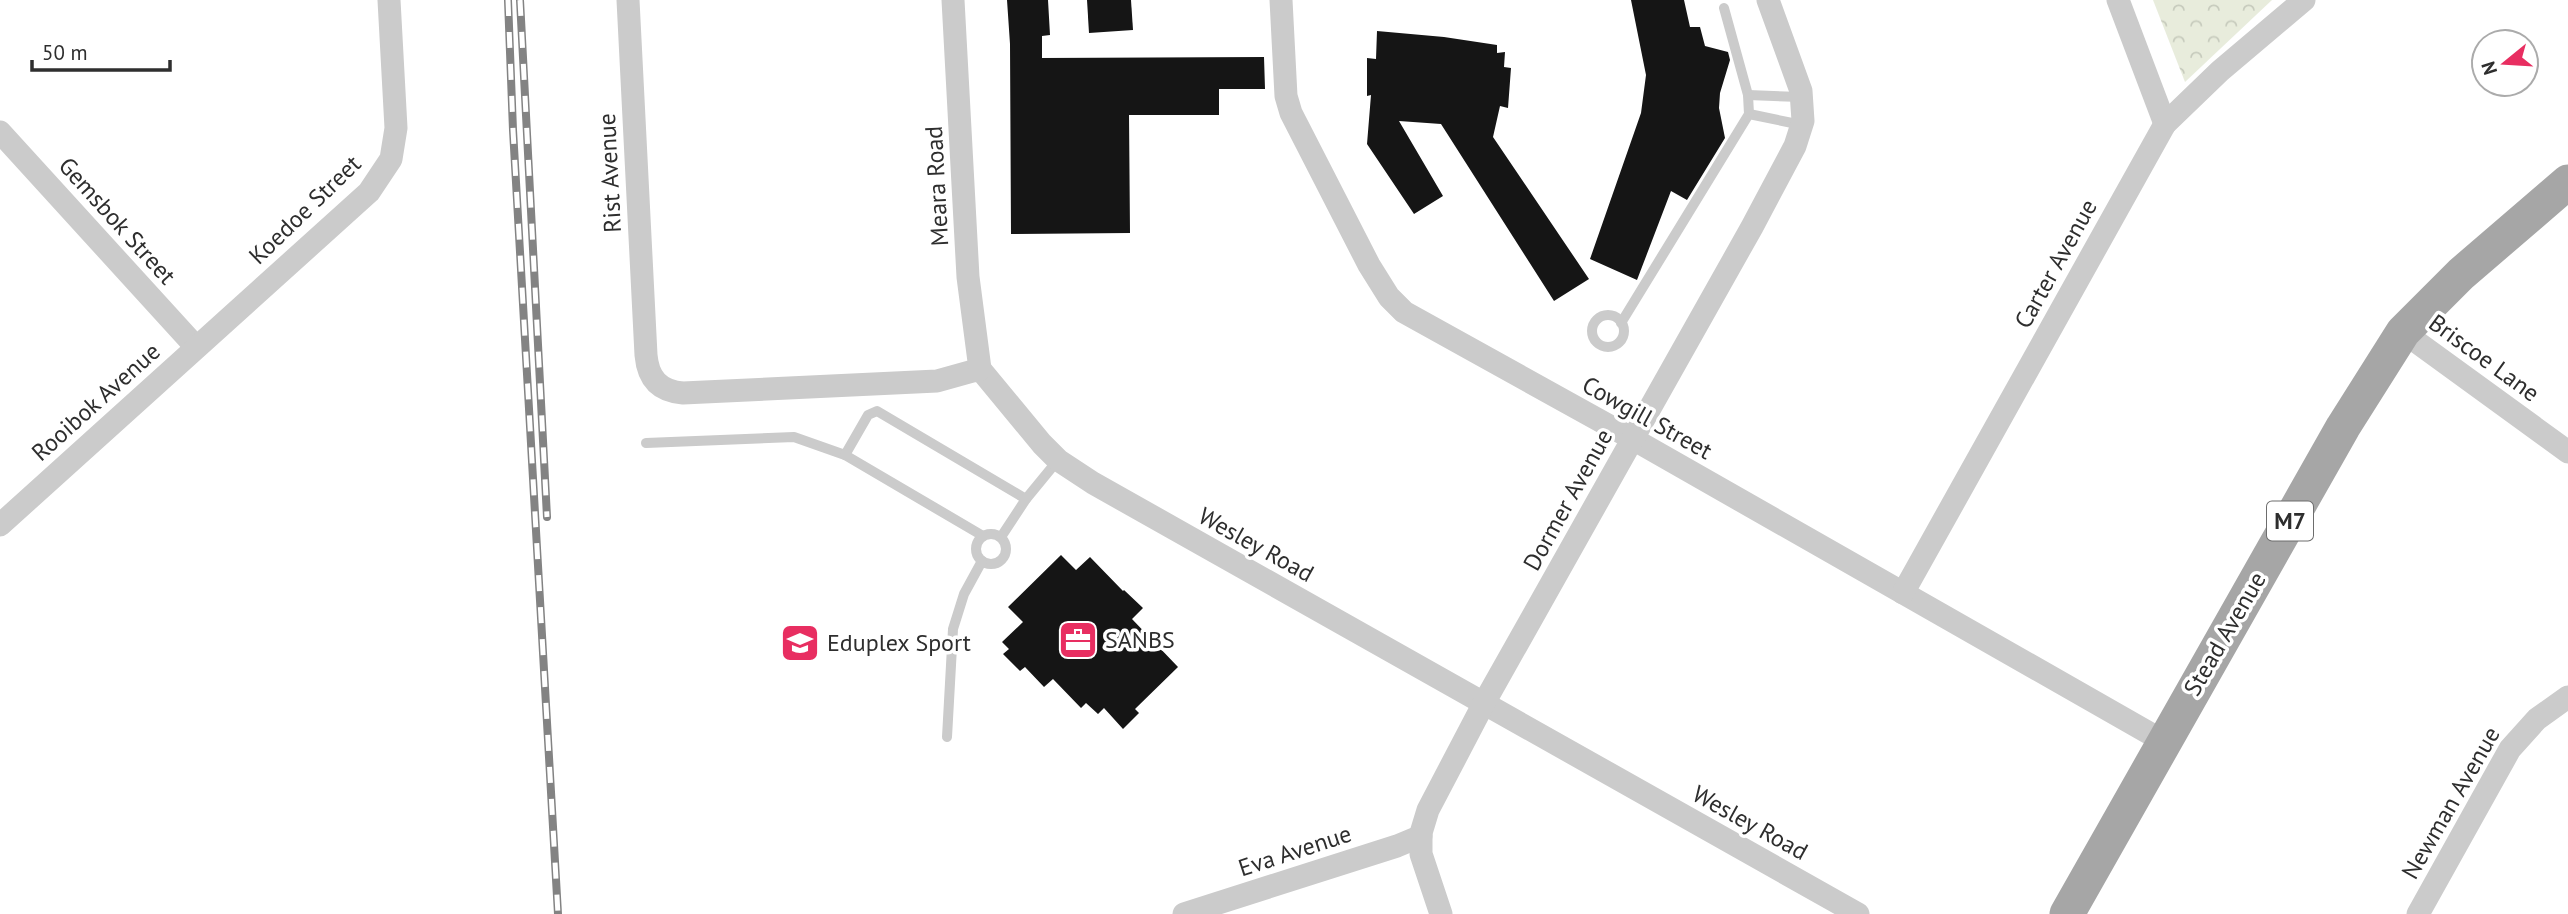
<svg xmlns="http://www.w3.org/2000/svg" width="2568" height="914" viewBox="0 0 2568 914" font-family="'PT Sans',sans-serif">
	<defs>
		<pattern id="park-crowns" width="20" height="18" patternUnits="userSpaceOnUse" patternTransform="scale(1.75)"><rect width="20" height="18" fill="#e8ecdc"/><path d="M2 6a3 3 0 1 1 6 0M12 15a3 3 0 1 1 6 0" fill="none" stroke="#c7cbbd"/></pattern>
	</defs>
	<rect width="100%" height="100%" fill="#fff"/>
	<polygon fill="url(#park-crowns)" points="2153,0 2272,0 2185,82"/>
	<g fill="#151515">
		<polygon points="1007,0 1048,0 1050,35 1042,36 1042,58 1264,57 1265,89 1219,89 1219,115 1129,115 1130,233 1011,234 1010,44"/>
		<polygon points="1087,0 1131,0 1133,30 1089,33"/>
		<polygon points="1631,0 1684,0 1690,27 1700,27 1705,46 1728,52 1730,60 1720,93 1719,108 1725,138 1687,200 1671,191 1637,280 1590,259 1641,113 1646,75"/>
		<polygon points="1377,31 1444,37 1497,45 1497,53 1505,52 1504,67 1511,68 1508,108 1500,106 1493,137 1589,279 1554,301 1441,124 1399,121 1443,196 1414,214 1367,144 1371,95 1367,96 1367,58 1376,59"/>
		<polygon points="1061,555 1076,570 1090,557 1123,591 1124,590 1143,608 1132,619 1178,667 1135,709 1139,713 1123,729 1104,708 1098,714 1086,703 1081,708 1053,679 1044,687 1025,667 1020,671 1003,654 1009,649 1002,642 1023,622 1008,607"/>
	</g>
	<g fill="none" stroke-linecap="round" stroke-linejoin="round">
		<g stroke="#cbcbcb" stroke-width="10">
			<polyline points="1748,95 1801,97"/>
			<polyline points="1749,114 1802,125"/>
			<circle cx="1608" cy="331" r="16"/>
			<polyline points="1621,323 1749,114 1748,95 1724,8"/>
			<polyline points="646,443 794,437 845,455"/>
			<circle cx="991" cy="549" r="15"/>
			<polyline points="983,536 845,455 868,415 877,411 1026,499"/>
			<polyline points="1001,537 1026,499 1058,460"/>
			<polyline points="947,737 953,629 964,594 982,561"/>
		</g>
		<g stroke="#cbcbcb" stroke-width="23">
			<path d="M628,0L646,355C648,378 659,391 683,393L937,381L980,369L1042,444L1058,460L1093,483L1858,914"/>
			<polyline points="953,0 968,277 980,369"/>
			<polyline points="1281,0 1286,96 1291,113 1369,265 1389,297 1404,312 1633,439 2163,741"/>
			<polyline points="2118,0 2165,124"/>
			<polyline points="0,132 196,347"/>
			<polyline points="2403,332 2568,452"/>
			<polyline points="0,525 369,192 391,159 396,128 389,0"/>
			<polyline points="1903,593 2165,124 2220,71 2304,0"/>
			<polyline points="1184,914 1397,846 1421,836"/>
			<polyline points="1441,914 1421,854 1421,833 1428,810 1484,703 1752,227 1795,146 1803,121 1801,91 1768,0"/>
			<polyline points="2418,914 2510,749 2537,719 2568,697"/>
		</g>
		<polyline stroke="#a6a6a6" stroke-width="35" points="2067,914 2343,427 2403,332 2461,274 2568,182"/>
		<g stroke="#838383" stroke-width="8">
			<g id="rail">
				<polyline points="508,0 513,130 558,914"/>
				<polyline points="520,0 547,517"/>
			</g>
		</g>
		<use href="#rail" stroke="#fff" stroke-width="5" stroke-dasharray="16" stroke-linecap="butt"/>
	</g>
	<defs>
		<g id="office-square" transform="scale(2.0125)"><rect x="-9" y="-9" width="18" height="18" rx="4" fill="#e82e61" stroke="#fff"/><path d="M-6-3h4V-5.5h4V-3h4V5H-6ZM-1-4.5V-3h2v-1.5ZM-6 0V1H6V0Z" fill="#fff"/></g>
		<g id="school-square" transform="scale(2.0125)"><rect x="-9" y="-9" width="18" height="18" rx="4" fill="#e82e61" stroke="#fff"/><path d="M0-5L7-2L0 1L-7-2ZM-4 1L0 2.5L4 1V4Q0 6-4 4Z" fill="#fff"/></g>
	</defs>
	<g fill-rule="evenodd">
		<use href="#office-square" x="1078" y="640"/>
		<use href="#school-square" x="800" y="643"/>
	</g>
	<g text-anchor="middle" stroke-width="7" stroke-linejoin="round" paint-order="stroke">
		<rect fill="#fff" stroke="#6d6d6d" stroke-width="2" x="2267" y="501.5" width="46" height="39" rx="5"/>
		<g font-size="23" font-weight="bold" fill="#2e2e2e">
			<text x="2290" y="529">M7</text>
		</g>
		<g font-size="24" fill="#2e2e2e" stroke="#fff">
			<text transform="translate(610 173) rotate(-93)" y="8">Rist Avenue</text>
			<text transform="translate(937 186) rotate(-93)" y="8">Meara Road</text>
			<text transform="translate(305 210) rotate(-44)" y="8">Koedoe Street</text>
			<text transform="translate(117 221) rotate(48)" y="8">Gemsbok Street</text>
			<text transform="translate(2056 264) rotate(-61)" y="8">Carter Avenue</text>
			<text transform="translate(2484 358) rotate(36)" y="8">Briscoe Lane</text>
			<text transform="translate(96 402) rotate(-42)" y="8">Rooibok Avenue</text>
			<text transform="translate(1647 418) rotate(29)" y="8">Cowgill Street</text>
			<text transform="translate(1568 500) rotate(-61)" y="8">Dormer Avenue</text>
			<text transform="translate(1256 545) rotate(29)" y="8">Wesley Road</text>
			<text transform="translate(2225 634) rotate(-60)" y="8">Stead Avenue</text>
			<text transform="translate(2451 803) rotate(-60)" y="8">Newman Avenue</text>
			<text transform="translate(1750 823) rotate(29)" y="8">Wesley Road</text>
			<text transform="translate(1295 851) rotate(-18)" y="8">Eva Avenue</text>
		</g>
		<g font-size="24" fill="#2e2e2e" stroke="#fff" text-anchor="start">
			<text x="1105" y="648">SANBS</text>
			<text x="827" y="651">Eduplex Sport</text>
		</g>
	</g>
	<g transform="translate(2505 63) rotate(252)"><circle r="33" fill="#ffffff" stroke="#ababab" stroke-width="2"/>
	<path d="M0-5L12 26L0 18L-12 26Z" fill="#e82e61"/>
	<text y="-10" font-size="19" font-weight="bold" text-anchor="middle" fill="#2e2e2e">N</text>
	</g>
	<path d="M32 60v10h138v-10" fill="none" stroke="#2e2e2e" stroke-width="3.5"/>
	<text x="42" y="60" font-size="21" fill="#2e2e2e" stroke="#ffffff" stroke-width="5" paint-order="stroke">50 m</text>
</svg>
